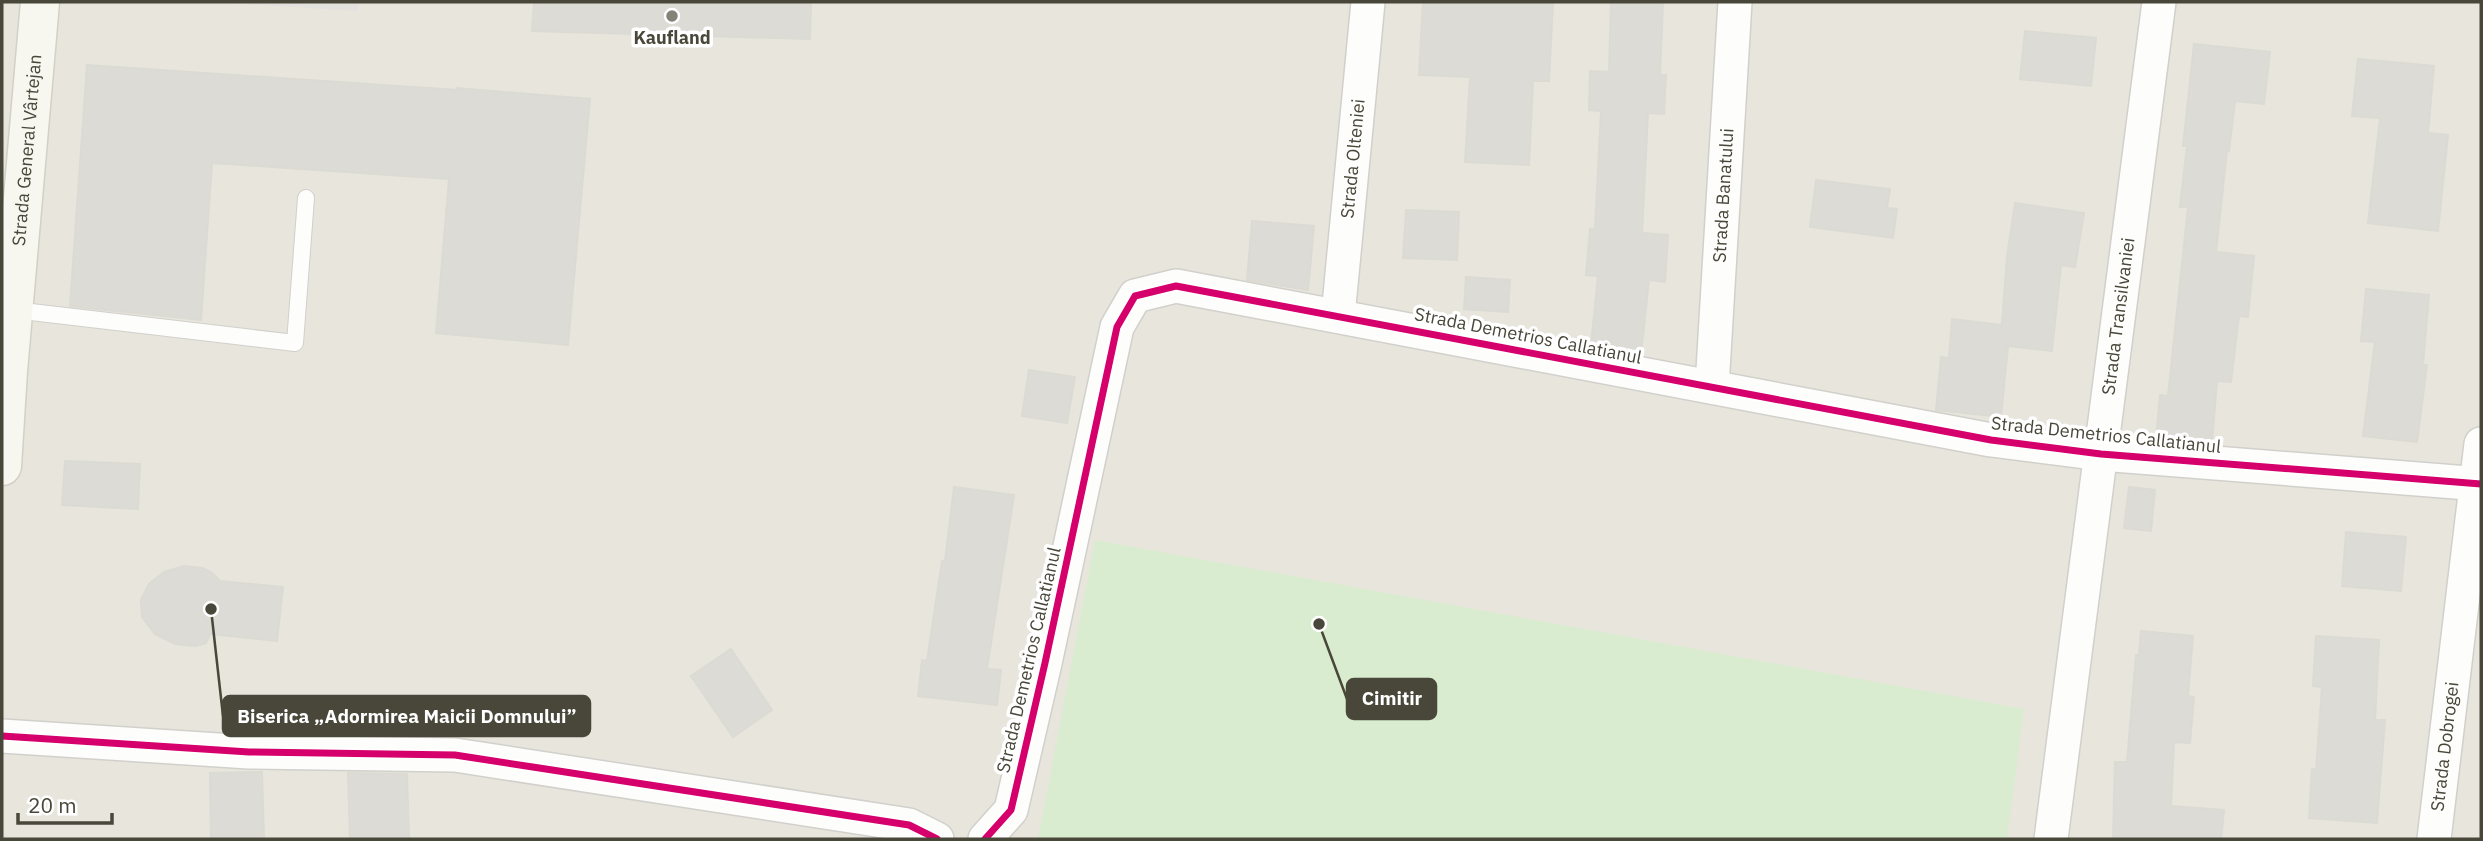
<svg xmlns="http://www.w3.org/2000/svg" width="2483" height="841" viewBox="0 0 2483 841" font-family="'IBM Plex Sans',sans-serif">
	<rect width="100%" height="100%" fill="#f3f2ed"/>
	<rect fill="#e7e5dc" x="2" y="2" width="2479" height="837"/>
	<polygon fill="#daeccf" points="1095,540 2024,709 2007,839 1038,839"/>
	<polygon fill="#e2e1dd" points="212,2 358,2 358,11"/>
	<g fill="#dcdbd6" stroke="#dbdad3" stroke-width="2">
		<polygon points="534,2 811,2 810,39 532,31"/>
		<polygon points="1423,2 1553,2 1549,81 1533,81 1529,165 1465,162 1470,77 1419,75"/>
		<polygon points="1611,2 1663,2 1660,75 1666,75 1664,114 1648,113 1642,233 1668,235 1665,282 1649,280 1641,354 1591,345 1598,276 1586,275 1590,229 1595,229 1601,111 1589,110 1590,71 1609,72"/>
		<polygon points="2025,31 2096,38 2091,86 2020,79"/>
		<polygon points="2194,44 2270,52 2264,104 2235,101 2229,151 2227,151 2216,252 2254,256 2248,317 2239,316 2231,382 2217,381 2212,443 2156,439 2160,395 2168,396 2188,207 2180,207 2187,146 2183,146"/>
		<polygon points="2358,59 2434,66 2428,133 2448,135 2438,231 2368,223 2380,118 2352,116"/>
		<polygon points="87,65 457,90 457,88 590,99 568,345 436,333 449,179 212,163 201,320 70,306"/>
		<polygon points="1816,180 1890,189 1887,208 1897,209 1893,238 1810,227"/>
		<polygon points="2015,203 2084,213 2075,267 2061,265 2052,351 2008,346 2001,417 1936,410 1941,357 1949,358 1952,319 2002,325 2007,257"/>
		<polygon points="1406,210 1459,212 1457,260 1403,258"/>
		<polygon points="1252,221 1314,226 1308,290 1247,280"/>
		<polygon points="1466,277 1510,280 1508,312 1464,309"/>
		<polygon points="2366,289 2429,295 2423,365 2427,365 2417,442 2363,436 2375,342 2361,341"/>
		<polygon points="1029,370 1075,377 1067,423 1022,416"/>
		<polygon points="65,461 140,464 138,509 62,505"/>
		<polygon points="954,487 1014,495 987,669 1001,670 997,705 918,696 922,660 927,661 942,561 945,561"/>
		<polygon points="2129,487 2155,490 2151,531 2124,528"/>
		<polygon points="2346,532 2406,537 2401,591 2342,586"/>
		<polygon points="184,566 202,568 211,572 220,581 283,587 277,641 210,634 206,643 196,646 175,644 155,634 142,617 141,600 149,584 164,572"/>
		<polygon points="2141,631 2193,636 2188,696 2194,697 2190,743 2174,742 2171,806 2224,810 2221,839 2113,839 2115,762 2127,762 2136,655 2139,655"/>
		<polygon points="2316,636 2379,640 2375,720 2385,720 2377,823 2309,818 2312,769 2316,770 2322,687 2313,686"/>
		<polygon points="731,649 772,710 733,737 691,676"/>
		<polygon points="262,772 264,839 211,839 210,773"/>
		<polygon points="348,773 407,774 409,839 350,839"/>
	</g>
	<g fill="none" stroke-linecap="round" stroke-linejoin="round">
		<g stroke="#d1d0cb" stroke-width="18">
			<polyline id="lane" points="14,310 295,343 306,198"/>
		</g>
		<g stroke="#d1d0cb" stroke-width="36">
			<g id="street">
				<path id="s1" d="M1338,316L1368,2"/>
				<path id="s2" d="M1712,387L1735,2"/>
				<polyline points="2,736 249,752 455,755 909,825 937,839"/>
				<polyline points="985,839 1011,810 1045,663 1117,327 1135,296 1176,286 1991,440 2101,454 2481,484"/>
				<path id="s3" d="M2051,839L2159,2"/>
				<path id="s4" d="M2434,839L2481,444"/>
			</g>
		</g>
		<g stroke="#d2d1c5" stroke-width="41">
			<g id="secondary">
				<path id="s5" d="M2,466L8,371L40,2"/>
			</g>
		</g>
		<use href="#lane" stroke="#fdfdfc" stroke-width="16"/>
		<use href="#street" stroke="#fdfdfc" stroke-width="33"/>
		<use href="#secondary" stroke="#f7f7f0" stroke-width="38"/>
		<g stroke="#fff" stroke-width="11">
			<g id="cycleway">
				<polyline points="2,736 249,752 455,755 909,825 937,839"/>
				<polyline points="985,839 1011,810 1045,663 1117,327 1135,296 1176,286 1991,440 2101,454 2481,484"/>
			</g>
		</g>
		<use href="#cycleway" stroke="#d6006c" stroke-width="7"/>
	</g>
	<circle fill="#848378" stroke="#fff" stroke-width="2.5" cx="672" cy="16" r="7"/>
	<g text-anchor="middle" stroke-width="7" stroke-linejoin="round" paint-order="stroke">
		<g font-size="18" font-weight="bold" fill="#494739" stroke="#fff">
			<text x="672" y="44">Kaufland</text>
		</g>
		<g font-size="18" fill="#494739" stroke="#fff">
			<text dy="6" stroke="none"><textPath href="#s5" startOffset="317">Strada General Vârtejan</textPath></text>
			<text dy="6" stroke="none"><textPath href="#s1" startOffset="158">Strada Olteniei</textPath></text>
			<text dy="6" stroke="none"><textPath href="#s2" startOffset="192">Strada Banatului</textPath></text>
			<text dy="6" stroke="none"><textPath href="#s3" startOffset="527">Strada Transilvaniei</textPath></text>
			<text transform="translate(1528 336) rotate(11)" y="6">Strada Demetrios Callatianul</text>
			<text transform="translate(2106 435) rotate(6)" y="6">Strada Demetrios Callatianul</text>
			<text transform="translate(1029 660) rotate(-77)" y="6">Strada Demetrios Callatianul</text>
			<text dy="6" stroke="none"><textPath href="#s4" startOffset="93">Strada Dobrogei</textPath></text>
		</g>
	</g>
	<path fill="none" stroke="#494739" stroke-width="2.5" d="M1319 624L1347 699M211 609L223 716"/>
	<g fill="#494739" stroke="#fff" stroke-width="2.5">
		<circle cx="1319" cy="624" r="7"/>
		<circle cx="211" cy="609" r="7"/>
	</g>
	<g fill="#494739" stroke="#494739" stroke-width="2.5">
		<rect x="1347" y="679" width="89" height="40" rx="7"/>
		<rect x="223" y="696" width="367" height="40" rx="7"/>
	</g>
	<g font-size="19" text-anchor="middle" font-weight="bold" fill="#fff">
		<text x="1392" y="705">Cimitir</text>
		<text x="407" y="723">Biserica „Adormirea Maicii Domnului”</text>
	</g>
	<rect width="2483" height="841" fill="none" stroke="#494739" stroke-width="7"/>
	<path d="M18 813v10h94v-10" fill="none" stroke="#494739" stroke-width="3.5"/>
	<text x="28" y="813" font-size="21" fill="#494739" stroke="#ffffff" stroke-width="5" paint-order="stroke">20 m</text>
</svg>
